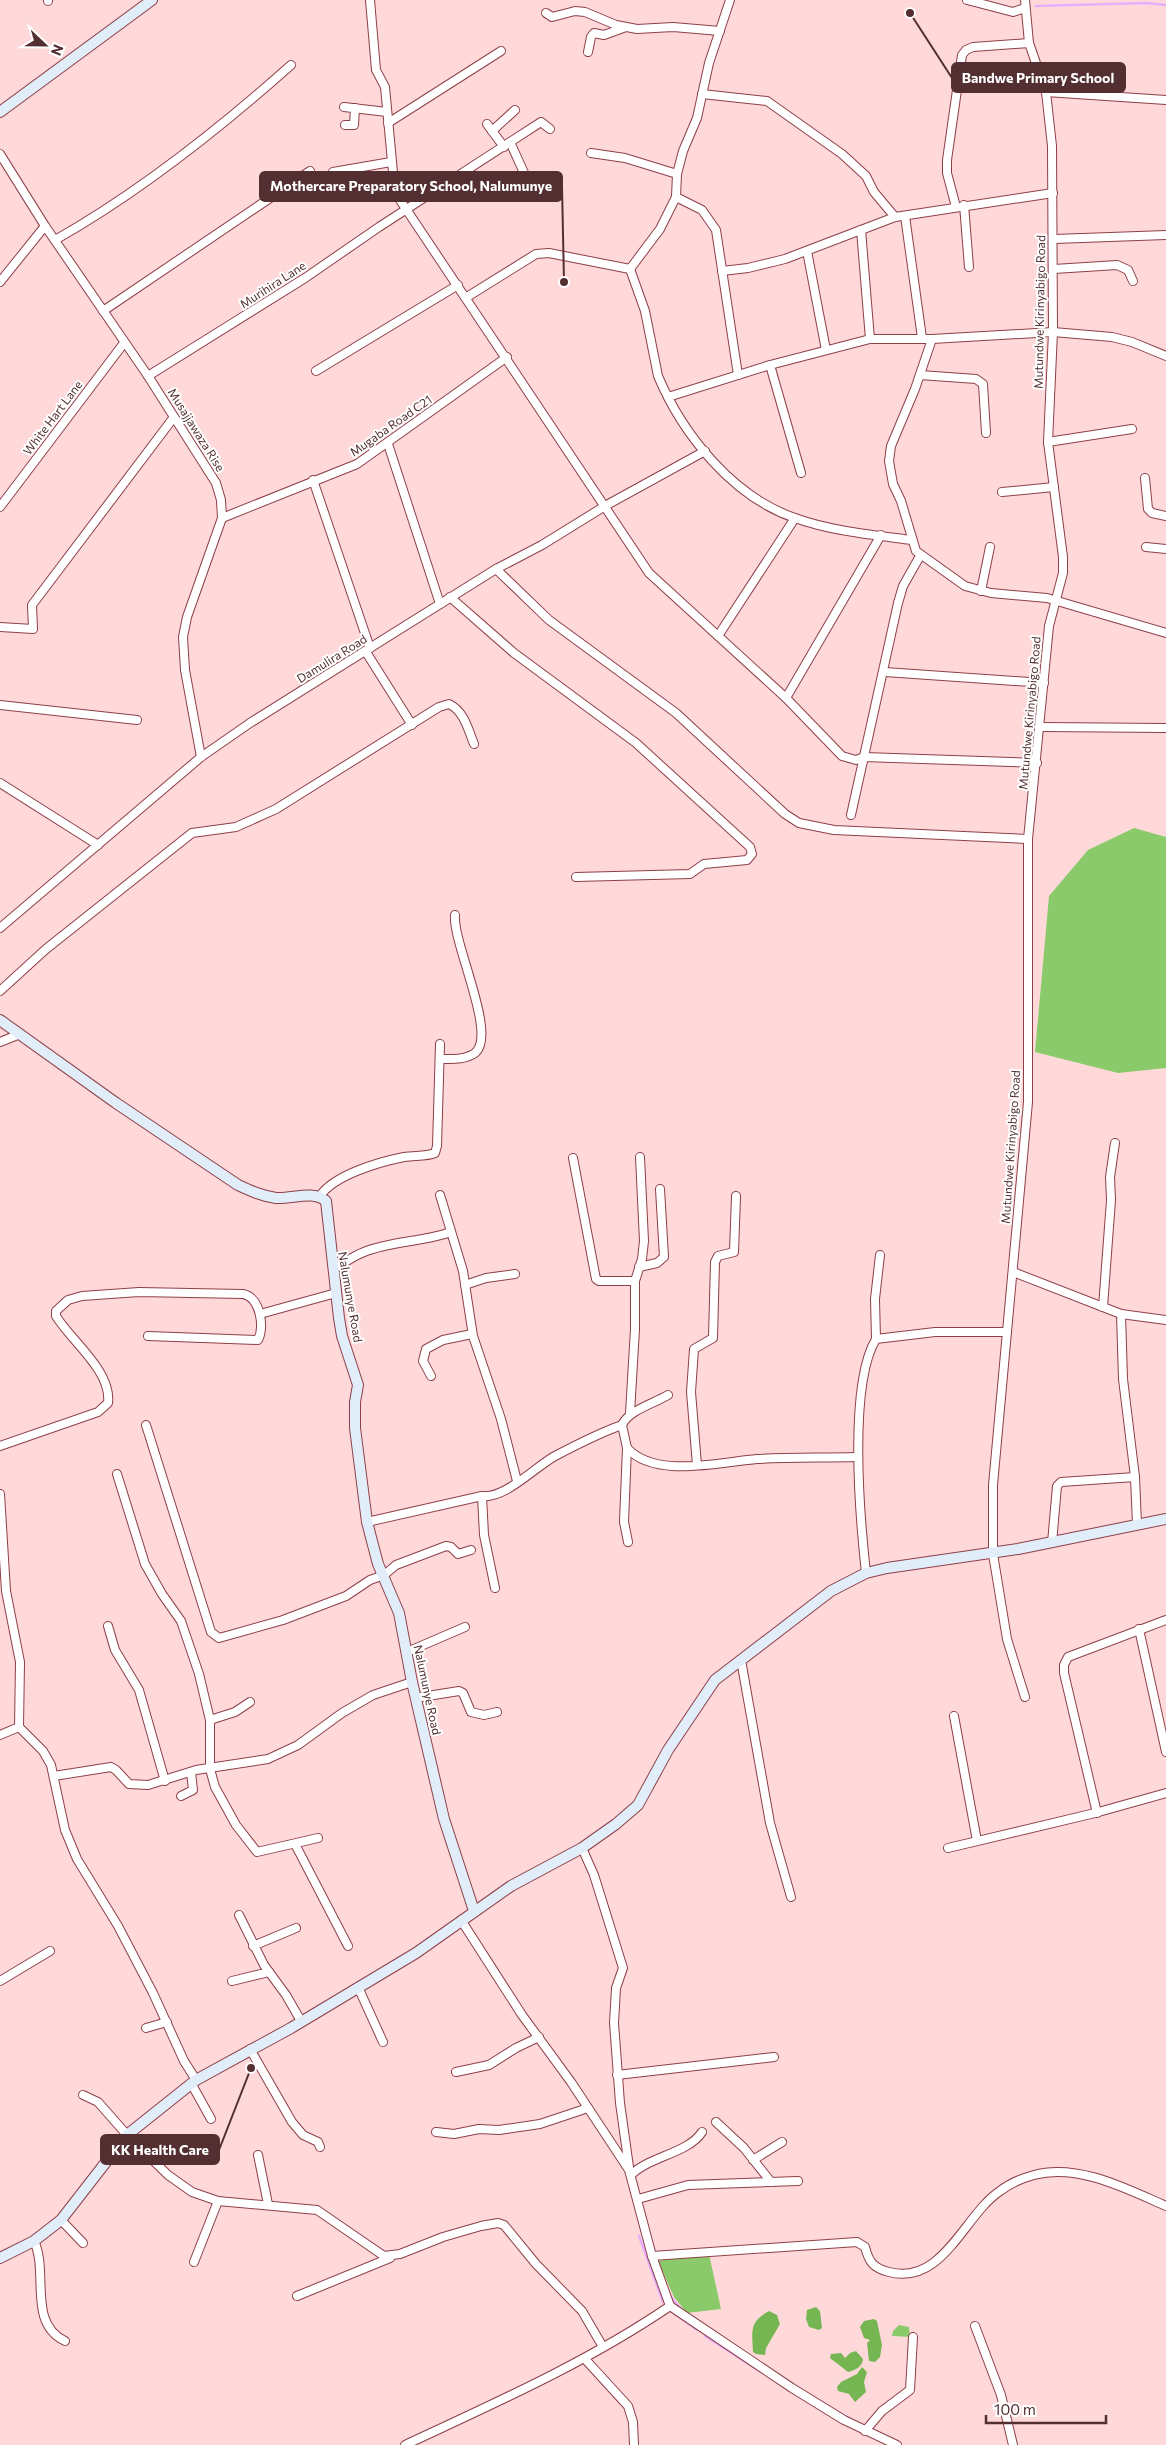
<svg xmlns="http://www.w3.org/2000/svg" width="1166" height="2445" viewBox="0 0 1166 2445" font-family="Commissioner,sans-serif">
	<rect width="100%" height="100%" fill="#ffd9da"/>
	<g fill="#8aca6a">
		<polygon points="1134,828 1166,837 1166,1068 1118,1073 1035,1052 1049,896 1088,850"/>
		<polygon points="709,2254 721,2309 687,2313 674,2297 658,2261"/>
		<polygon points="899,2325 909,2327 910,2337 892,2336 893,2331"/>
	</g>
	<g fill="#75b653">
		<polygon points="816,2307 820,2311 822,2328 819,2330 809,2327 806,2319 807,2310"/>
		<path d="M769,2311L777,2315L780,2324L766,2348L765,2355L756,2354L753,2352C752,2331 749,2322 769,2311Z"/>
		<polygon points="874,2319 877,2321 882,2345 880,2357 875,2362 869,2361 867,2343 870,2340 864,2338 860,2327 864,2321"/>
		<path d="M856,2351L863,2359C862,2367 856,2370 848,2372L830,2358L831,2354L841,2353L845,2358L850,2353Z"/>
		<polygon points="862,2367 867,2372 864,2382 866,2392 855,2402 849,2394 838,2391 837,2387 841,2382 857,2374"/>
	</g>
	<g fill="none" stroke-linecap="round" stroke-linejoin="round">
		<g stroke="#e5affb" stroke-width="2.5">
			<polyline points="1036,6 1146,3 1166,5"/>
			<polyline points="639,2236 663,2302"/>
			<polyline points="671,2297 682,2310"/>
			<polyline points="670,2310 697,2330"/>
			<polyline points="705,2336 800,2397"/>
			<polyline points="782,2377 802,2390"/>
			<polyline points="838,2412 851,2419"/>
		</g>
		<g stroke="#8e3f47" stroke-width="10">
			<g id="street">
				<polyline points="48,0 48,1"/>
				<polyline points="370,0 376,70 385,87 394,183 400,200 649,573 786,698 842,756 856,760 864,757 1037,763"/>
				<polyline points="967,0 1013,12 1025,8"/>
				<polyline points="546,13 552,17 575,11 585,12 616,25 637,29 673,27 720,31"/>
				<polyline points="588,52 591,37 594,33 604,35 626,27"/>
				<polyline points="1046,92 1166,100"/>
				<polyline points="702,94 767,101 842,154 866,176 874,192 895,217"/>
				<polyline points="344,107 387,112"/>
				<polyline points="388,123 501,51"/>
				<polyline points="487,124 504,147"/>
				<polyline points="345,125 354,125 355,108"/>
				<polyline points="492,131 515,110"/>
				<polyline points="510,142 530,186"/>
				<polyline points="591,153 625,158 677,174"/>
				<polyline points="0,154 45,226 148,376 216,483 221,500 222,518 187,617 183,637 185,670 201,757"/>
				<polyline points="333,172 391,162"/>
				<polyline points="676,197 702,210 716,230 738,375"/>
				<polyline points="964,205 969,267"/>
				<polyline points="956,207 947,173 947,160 962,55 966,50 973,47 1029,43"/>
				<polyline points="905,216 922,338"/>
				<polyline points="861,230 870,339"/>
				<polyline points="1054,239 1166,235"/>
				<path d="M55,240C140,192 218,130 291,65"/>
				<polyline points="807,251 826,350"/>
				<path d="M630,269L645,311L658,376C683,435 733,497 795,518C831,531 873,535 911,540"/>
				<polyline points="1054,269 1117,265 1128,270 1133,281"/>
				<polyline points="722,271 748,268 785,259 895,217 1053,193"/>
				<polyline points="0,282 45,226"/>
				<polyline points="467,297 536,254 549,253 630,269 660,229 676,197 677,174 683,151 697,118 709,63 730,0"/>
				<polyline points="103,311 310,171"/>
				<polyline points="932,339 915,389 891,446 889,461 893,484 901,501 916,551 965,586 991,593 1047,598 1166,633"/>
				<polyline points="770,365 801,473"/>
				<polyline points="316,371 458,285"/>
				<polyline points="920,375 976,379 983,384 986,433"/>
				<polyline points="148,376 305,278 379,227 541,122 550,129"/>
				<polyline points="668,397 770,365 870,339 932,339 1053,332 1112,337 1132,342 1166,356"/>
				<polyline points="1048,442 1132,429"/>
				<polyline points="388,444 440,604"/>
				<polyline points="1145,478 1148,509 1152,513 1166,516"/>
				<polyline points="313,480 370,648"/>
				<polyline points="1002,492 1054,487"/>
				<polyline points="0,507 124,343"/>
				<polyline points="222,518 357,464 507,357"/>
				<polyline points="1146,547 1166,549"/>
				<polyline points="496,569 549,620 676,713 785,814 799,823 834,830 1028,839"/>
				<polyline points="981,591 990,547"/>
				<polyline points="450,597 514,653 636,743 750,847 752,854 747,860 704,864 690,874 576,877"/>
				<polyline points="0,627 33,629 32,605 174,417"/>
				<polyline points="718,636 795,518"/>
				<polyline points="366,652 412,725"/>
				<polyline points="885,672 1044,683"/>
				<polyline points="786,698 881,535"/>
				<polyline points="0,705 137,720"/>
				<polyline points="1040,727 1166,728"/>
				<polyline points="0,783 98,845"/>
				<polyline points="851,815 898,603 903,586 920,556"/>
				<polyline points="0,928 201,757 250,723 496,569 542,545 605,506 705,451"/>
				<path d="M0,991L46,949L192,833L236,827L276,809L439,707L449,704C464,711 468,729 474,744"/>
				<polyline points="0,1042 20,1034"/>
				<path d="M441,1059C452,1059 465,1060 475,1053C498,1035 452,942 455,915"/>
				<polyline points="573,1158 596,1279 599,1281 635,1281"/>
				<polyline points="440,1195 463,1271 473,1336 501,1419 517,1481"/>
				<path d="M320,1196C334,1175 379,1162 404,1157C414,1155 425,1157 435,1153L437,1146L440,1044"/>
				<polyline points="639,1267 657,1263 664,1257 660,1189"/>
				<path d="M333,1269C343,1264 353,1256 364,1252C391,1241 423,1242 451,1232"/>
				<polyline points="1013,1272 1121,1314 1166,1320"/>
				<polyline points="465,1285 486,1278 515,1274"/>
				<polyline points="1103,1307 1111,1200 1110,1177 1115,1143"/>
				<polyline points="260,1314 336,1293"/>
				<polyline points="1121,1314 1123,1379 1135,1477"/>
				<polyline points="876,1339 875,1299 880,1255"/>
				<polyline points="431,1376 423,1361 426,1349 443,1340 472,1334"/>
				<path d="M668,1395C653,1404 629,1410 622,1425L627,1448C655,1479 720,1462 757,1459C790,1457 823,1458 856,1457"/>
				<polyline points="630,1413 635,1329 635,1281 642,1259 644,1241 640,1157"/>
				<polyline points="146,1425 211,1632 219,1638 283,1620 346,1596 370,1580 384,1575 396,1565 446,1546 451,1547 458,1554 471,1550"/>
				<path d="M0,1446L98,1412L108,1403C112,1371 71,1341 56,1316V1311L68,1300L82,1296L139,1292L243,1294C260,1297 265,1327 258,1340L148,1336"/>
				<polyline points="627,1448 624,1522 628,1542"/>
				<polyline points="697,1465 691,1392 694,1349 713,1338 715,1262 718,1256 734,1252 736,1196"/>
				<polyline points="117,1474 145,1564 162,1594 181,1621 199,1674 210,1720 210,1769 215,1787 236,1825 257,1852 318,1838"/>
				<polyline points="0,1494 6,1591 20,1662 19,1727 43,1751 51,1765 65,1830 77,1859 118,1926 153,1993 184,2061 196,2080"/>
				<polyline points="482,1496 484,1535 495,1588"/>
				<path d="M367,1522L482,1496C505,1499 535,1467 555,1456C576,1445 599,1433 622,1425"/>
				<polyline points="1052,1543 1057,1486 1061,1482 1135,1477 1137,1524"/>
				<path d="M866,1573C860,1519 848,1385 876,1339L935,1332H1007"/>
				<polyline points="108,1626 115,1650 139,1690 165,1781"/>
				<polyline points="1139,1629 1166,1752"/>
				<polyline points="407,1652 465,1627"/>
				<polyline points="741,1660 770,1823 791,1897"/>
				<polyline points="1025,1697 1007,1639 993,1554 993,1485 1028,1102 1028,839 1049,626 1063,573 1063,557 1048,442 1053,332 1052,146 1046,92 1029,43 1025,0"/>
				<polyline points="415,1698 459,1691 463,1693 471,1712 484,1715 497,1712"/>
				<polyline points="954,1716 977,1841"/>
				<polyline points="210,1720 235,1712 250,1702"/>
				<polyline points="0,1735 19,1727"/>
				<polyline points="54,1776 111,1767 116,1770 129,1784 148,1785 196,1770 268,1759 298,1745 342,1713 373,1695 412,1682"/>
				<polyline points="181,1796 193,1790 191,1772"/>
				<polyline points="1097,1813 1064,1673 1064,1665 1068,1657 1166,1620"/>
				<polyline points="295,1844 348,1946"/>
				<polyline points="582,1848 594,1875 623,1968 616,1988 614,2023 620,2103 629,2167"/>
				<polyline points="948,1848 1095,1813 1166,1793"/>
				<polyline points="239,1915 264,1965 286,1995 301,2021"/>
				<polyline points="461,1920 522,2015 571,2082 629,2170 652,2256 670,2306 792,2388 844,2420 897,2445"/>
				<polyline points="253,1946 296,1928"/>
				<polyline points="0,1981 50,1951"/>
				<polyline points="232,1981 269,1972"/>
				<polyline points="358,1987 383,2042"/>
				<polyline points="146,2028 167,2022"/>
				<polyline points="250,2049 292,2122 303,2135 318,2142 320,2147"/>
				<polyline points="456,2072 489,2065 516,2048 539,2037"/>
				<polyline points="617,2075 774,2057"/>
				<polyline points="191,2083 211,2119"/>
				<polyline points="83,2095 98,2102 127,2135 168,2175 192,2192 218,2201 317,2210 384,2256 400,2254 443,2237 481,2226 498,2223 504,2225 536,2264 582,2311 603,2347"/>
				<polyline points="716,2122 744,2148 771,2182"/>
				<polyline points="436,2132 454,2134 479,2129 499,2130 540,2124 588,2108"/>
				<polyline points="258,2155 268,2204"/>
				<polyline points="753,2160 782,2142"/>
				<path d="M631,2175C648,2157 689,2153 702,2132"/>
				<polyline points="638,2199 688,2185 798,2181"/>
				<polyline points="61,2220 83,2243"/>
				<path d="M34,2241C49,2272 27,2323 65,2341"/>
				<path d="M652,2256L857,2242L865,2247C869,2262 873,2268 889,2272C943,2286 964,2215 1000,2191C1009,2184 1023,2178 1034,2175C1078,2163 1127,2189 1166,2206"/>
				<polyline points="194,2262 218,2201"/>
				<polyline points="297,2296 390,2258"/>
				<polyline points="975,2326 1001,2395 1013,2445"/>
				<polyline points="585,2359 628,2406 633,2422 634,2445"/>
				<polyline points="865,2431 882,2411 910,2390 913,2337"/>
				<path d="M405,2445C495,2403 588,2362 670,2306"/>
			</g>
		</g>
		<g stroke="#8e3f47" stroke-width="12">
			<g id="secondary">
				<polyline points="0,112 152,0"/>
				<path d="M0,1020L116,1103L238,1185C251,1191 262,1196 276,1198C293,1199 313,1190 326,1201L339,1318L342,1336L358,1385L355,1402V1428L367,1522L378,1564L399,1613L412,1682L444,1819L474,1911"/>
				<polyline points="0,2258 34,2241 61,2220 127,2135 196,2080 291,2028 416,1953 511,1886 582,1848 616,1824 638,1805 668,1750 715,1680 831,1591 866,1573 887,1568 1018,1549 1166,1519"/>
			</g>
		</g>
		<use href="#street" stroke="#fff" stroke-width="8"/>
		<use href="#secondary" stroke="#e2edfa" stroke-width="10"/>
	</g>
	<g text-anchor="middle" stroke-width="4" stroke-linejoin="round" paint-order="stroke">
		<g font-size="12" fill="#532f31" stroke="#fff">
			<text transform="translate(273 285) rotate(-33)" y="4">Murihira Lane</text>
			<text transform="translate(1040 312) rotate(-89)" y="4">Mutundwe Kirinyabigo Road</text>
			<text transform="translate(53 418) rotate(-53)" y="4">White Hart Lane</text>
			<text transform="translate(391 426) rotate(-35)" y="4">Mugaba Road C21</text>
			<text transform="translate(196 430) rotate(58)" y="4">Musajjawaza Rise</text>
			<text transform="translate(332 659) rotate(-32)" y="4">Damulira Road</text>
			<text transform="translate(1030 713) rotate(-85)" y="4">Mutundwe Kirinyabigo Road</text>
			<text transform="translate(1011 1147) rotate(-86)" y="4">Mutundwe Kirinyabigo Road</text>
			<text transform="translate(350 1297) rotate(80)" y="4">Nalumunye Road</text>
			<text transform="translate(427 1690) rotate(78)" y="4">Nalumunye Road</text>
		</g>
	</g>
	<path fill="none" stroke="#532f31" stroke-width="2" d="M910 13L952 78M564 282L562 186M251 2068L219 2150"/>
	<g fill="#532f31" stroke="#fff" stroke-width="2">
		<circle cx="910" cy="13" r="5"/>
		<circle cx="564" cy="282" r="5"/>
		<circle cx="251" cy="2068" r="5"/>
	</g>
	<g fill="#532f31" stroke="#532f31" stroke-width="2">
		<rect x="952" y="63" width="173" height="29" rx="5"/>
		<rect x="260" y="172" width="302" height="29" rx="5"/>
		<rect x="101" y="2135" width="118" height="29" rx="5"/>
	</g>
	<g font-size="14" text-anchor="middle" font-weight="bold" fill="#fff">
		<text x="1038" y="83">Bandwe Primary School</text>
		<text x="411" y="191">Mothercare Preparatory School, Nalumunye</text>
		<text x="160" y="2155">KK Health Care</text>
	</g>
	<g transform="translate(45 45) rotate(112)" stroke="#ffffff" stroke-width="4" paint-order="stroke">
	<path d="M0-4L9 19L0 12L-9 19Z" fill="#532f31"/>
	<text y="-8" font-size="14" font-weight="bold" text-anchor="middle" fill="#532f31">N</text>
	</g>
	<path d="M986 2415v8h120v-8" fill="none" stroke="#532f31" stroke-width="2.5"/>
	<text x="994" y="2415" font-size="15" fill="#532f31" stroke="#ffffff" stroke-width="4" paint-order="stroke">100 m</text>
</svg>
